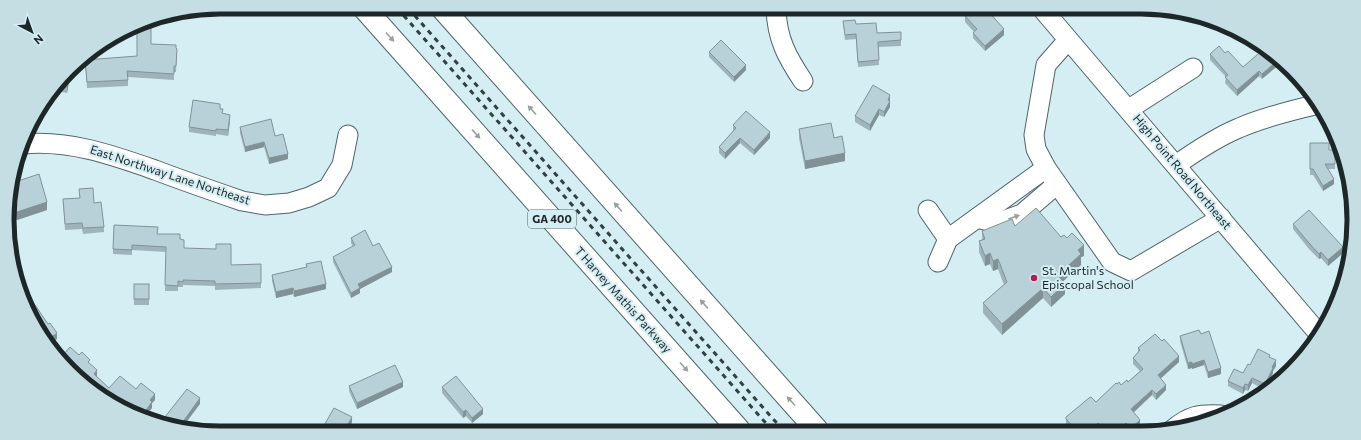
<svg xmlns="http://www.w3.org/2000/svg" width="1361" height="440" viewBox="0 0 1361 440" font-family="Commissioner,sans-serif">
	<rect width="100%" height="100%" fill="#d4eef4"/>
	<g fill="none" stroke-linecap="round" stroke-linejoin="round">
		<g stroke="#4e656a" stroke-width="21">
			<g id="minor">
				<path d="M776,9C777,39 787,57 803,81"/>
				<polyline points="1044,11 1319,334"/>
				<polyline points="1068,40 1046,65 1034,135 1036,149 1046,168 1112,262 1131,271 1221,218"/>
				<polyline points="1129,109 1193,68"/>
				<path d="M24,144C70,140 112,155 155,170C184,181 213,191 242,201L265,205L289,203L309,197L328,188L342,165L348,135"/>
				<path d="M1176,165C1196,151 1217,137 1239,128C1264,117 1293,110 1319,104"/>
				<polyline points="928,210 948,239"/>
				<polyline points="977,218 997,223 1022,214 1057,184"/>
				<polyline points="938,262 948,239 1046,168"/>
				<path d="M1172,430C1190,415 1199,414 1221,415"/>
			</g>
		</g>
		<g stroke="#4e656a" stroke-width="24">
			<g id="highway">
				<polyline points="364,8 739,430"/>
				<polyline points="442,8 817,430"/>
			</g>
		</g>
		<use href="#minor" stroke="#fff" stroke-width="19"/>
		<use href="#highway" stroke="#fff" stroke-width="22"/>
		<g stroke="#333f41" stroke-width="3" stroke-dasharray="5 5" stroke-linecap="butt">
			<polyline points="397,8 772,430"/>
			<polyline points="408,8 783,430"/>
		</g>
	</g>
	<g fill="#9eb4ba">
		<polygon points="965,16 1004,35 985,51 973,38 973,33 974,32 965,22"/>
		<polygon points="843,21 856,24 877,33 901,32 901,46 878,47 879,65 858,67 856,39 845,40"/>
		<polygon points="151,44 176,49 177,54 176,72 174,72 174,80 128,77 128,86 87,88 85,60 137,56"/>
		<polygon points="1265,48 1262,79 1259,76 1237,96 1225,83 1226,77 1210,60 1210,54 1225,53 1243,67"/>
		<polygon points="709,52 746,70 734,82 709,57"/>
		<polygon points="71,71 67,93 56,91"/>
		<polygon points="890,101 890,107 884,117 879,115 870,131 855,122 855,116"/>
		<polygon points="220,109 223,114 230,120 228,136 216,134 216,136 189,132 189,127"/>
		<polygon points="733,125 770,138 754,155 740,143 725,159 719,153 719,147 733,131"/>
		<polygon points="240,127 275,136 288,159 269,164 264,147 245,152 240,133"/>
		<polygon points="799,129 834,138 845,161 805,169 799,138"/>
		<polygon points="1310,143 1329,150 1335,150 1335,169 1328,169 1334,184 1323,191 1313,175 1310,175"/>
		<polygon points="79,189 94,203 104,227 104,232 83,234 82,229 65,230 63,199 80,198"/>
		<polygon points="9,192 47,210 14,221 10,208"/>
		<polygon points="1293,224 1343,248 1350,243 1349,263 1342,255 1342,254 1328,266 1321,258 1319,259 1309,249 1293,229"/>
		<polygon points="1015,226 1061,237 1084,256 1081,257 1081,265 1063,281 1065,294 1051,307 1043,298 1002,335 983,313 983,303 1004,285 998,269 993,271 990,264 985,266 979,252 979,241 982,240 982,231"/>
		<polygon points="158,234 180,239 184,248 231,265 261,264 261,288 215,290 215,286 183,285 183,287 178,287 178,291 165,291 166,252 132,250 132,255 113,254 113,249"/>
		<polygon points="351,238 373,246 392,272 360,289 360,293 351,298 333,262 333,257 353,247 351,243"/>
		<polygon points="306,264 326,289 294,297 293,294 276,298 272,281 272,275 306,268"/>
		<rect x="134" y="284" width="15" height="21"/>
		<polygon points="1201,334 1221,374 1208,378 1204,365 1192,369 1192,368 1188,369 1180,341 1180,336"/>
		<polygon points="1138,348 1179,362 1160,378 1166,390 1156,400 1152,395 1133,412 1140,425 1134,431 1128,431 1126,428 1122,431 1101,431 1098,428 1095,431 1072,431 1066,424 1066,417 1096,402 1117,384 1121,385 1128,382 1140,371 1133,364 1133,358 1138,353"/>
		<polygon points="61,357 90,364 97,376 96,376 109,388 136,389 155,400 152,403 152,408 146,415 101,397"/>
		<polygon points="1270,357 1276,366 1273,371 1273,373 1265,390 1252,383 1248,391 1245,390 1243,394 1228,386 1228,381 1243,373 1250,365"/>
		<polygon points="349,386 403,387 357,409 349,391"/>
		<polygon points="442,387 483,414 472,423 466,416 463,418 442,393"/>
	</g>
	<g fill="#819297">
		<polygon points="1004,29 1004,35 985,51 985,46"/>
		<polygon points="1277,61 1280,64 1262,79 1262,74"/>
		<polygon points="746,65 746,70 734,82 734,77"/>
		<polygon points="71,71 67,93 67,87 69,73"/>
		<polygon points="1259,71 1259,76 1237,96 1237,90"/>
		<polygon points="890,95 890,101 888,106 888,100"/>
		<polygon points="890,101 890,107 884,117 884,112"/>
		<polygon points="879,109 879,115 870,131 870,125"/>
		<polygon points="230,115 230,120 228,136 228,130"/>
		<polygon points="770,132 770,138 754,155 754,150"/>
		<polygon points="740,138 740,143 725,159 725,153"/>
		<polygon points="264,142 264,147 245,152 245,147"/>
		<polygon points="845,153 845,161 805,169 805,161"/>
		<polygon points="288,154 288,159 269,164 269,158"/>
		<polygon points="1334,179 1334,184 1323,191 1323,186"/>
		<polygon points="47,202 47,210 14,221 14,213"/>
		<polygon points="1084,245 1084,256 1081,257 1081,265 1058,286 1058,275 1078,250"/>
		<polygon points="1343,247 1343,250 1342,249 1342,254 1328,266 1328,260"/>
		<polygon points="1321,252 1321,258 1319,259 1319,254"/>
		<polygon points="990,253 990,264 985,266 985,256"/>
		<polygon points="998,259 998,269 993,271 993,261"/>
		<polygon points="392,267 392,272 360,289 360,293 351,298 351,293 358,284"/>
		<polygon points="326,284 326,289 294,297 294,291"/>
		<polygon points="1065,284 1065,294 1051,307 1051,297"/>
		<polygon points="293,288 293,294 276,298 276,292"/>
		<polygon points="1043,288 1043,298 1002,335 1002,324"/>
		<polygon points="57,333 57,339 49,345 46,341"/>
		<polygon points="1179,356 1179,362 1158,381 1158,375"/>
		<polygon points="1204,360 1204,365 1192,369 1192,364"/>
		<polygon points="1276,360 1276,366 1273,371 1273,373 1265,390 1265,384"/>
		<polygon points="1192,362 1192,368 1188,369 1188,363"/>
		<polygon points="1221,368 1221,374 1208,378 1208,372"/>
		<polygon points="97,370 97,376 94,379 94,374"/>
		<polygon points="1252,378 1252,383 1248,391 1248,385"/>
		<polygon points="403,382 403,387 357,409 357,403"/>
		<polygon points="1245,384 1245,390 1243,394 1243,388"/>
		<polygon points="1166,385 1166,390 1156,400 1156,394"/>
		<polygon points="1152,390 1152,395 1131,415 1131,409"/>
		<polygon points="155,394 155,400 152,403 152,408 146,415 144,414 144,413 150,400"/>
		<polygon points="200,398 200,404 182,428 182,423"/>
		<polygon points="483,409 483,414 472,423 472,418"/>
		<polygon points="466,410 466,416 463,418 463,412"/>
		<polygon points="352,417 352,423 348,429 345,429"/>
		<polygon points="1140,420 1140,425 1134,431 1131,431 1131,428"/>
		<polygon points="1098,423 1098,428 1095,431 1089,431"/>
		<polygon points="1126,423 1126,428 1122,431 1116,431"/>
	</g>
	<g fill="#b8d1d8" stroke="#819297">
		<polygon points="971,10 987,10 1004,29 985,46 973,33 977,29 965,16"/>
		<polygon points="855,20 856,24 876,23 877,33 901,32 901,40 878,42 879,60 858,62 856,34 845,35 843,21"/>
		<polygon points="137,28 151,28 151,44 176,45 176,48 177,49 176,66 174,66 174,74 127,71 128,80 87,82 85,60 137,56"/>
		<polygon points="721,40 746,65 734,77 709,52"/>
		<polygon points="1219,46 1225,53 1228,51 1243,67 1265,48 1277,61 1262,74 1259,71 1237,90 1225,77 1228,75 1210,54"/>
		<polygon points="69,73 67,87 60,86"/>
		<polygon points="873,85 890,95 888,100 890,101 884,112 879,109 870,125 855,116"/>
		<polygon points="193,100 220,104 220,109 223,109 222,113 230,115 228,130 216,129 216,131 189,127"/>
		<polygon points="746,111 770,132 754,150 740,138 725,153 719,147 736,128 733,125"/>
		<polygon points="271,119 275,136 283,134 288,154 269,158 264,142 245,147 240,127"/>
		<polygon points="831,123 834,138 842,136 845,153 805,161 799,129"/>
		<polygon points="1310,143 1329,143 1329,150 1335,150 1335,164 1325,164 1334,179 1323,186 1313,169 1310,169"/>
		<polygon points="39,174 47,202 14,213 9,198 9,192 12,183"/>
		<polygon points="93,188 94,203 101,202 104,227 83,228 82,223 65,224 63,199 80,198 79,189"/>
		<polygon points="1036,208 1061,237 1064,235 1067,238 1072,233 1084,245 1078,250 1081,254 1058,275 1065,284 1051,297 1043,288 1002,324 983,303 1007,282 998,259 993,261 990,253 985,256 979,241 985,239 982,231 1012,219 1015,226"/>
		<polygon points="1309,210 1343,247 1328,260 1321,252 1319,254 1309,243 1293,224"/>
		<polygon points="114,225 158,227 157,234 180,234 180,239 184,240 184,248 216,249 216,244 231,244 231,265 261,264 261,283 215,284 215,281 183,280 183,282 178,281 178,286 165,285 166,247 132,245 132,250 113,249"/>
		<polygon points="365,230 373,246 379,243 392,267 358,284 360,288 351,293 333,257 355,245 351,238"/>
		<polygon points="1350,243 1350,258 1342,249"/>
		<polygon points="321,261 326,284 294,291 293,288 276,292 272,275 307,267 306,264"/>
		<rect x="134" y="284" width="15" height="15"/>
		<polygon points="29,296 48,324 50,323 57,333 46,341 43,339 25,299"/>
		<polygon points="1199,330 1201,334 1209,331 1221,368 1208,372 1204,360 1192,364 1192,362 1188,363 1180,336"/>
		<polygon points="1155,334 1162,341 1164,339 1179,356 1158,375 1166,385 1156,394 1152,390 1131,409 1140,420 1131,428 1126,423 1116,431 1106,431 1098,423 1089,431 1087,429 1085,431 1077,431 1066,419 1066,417 1089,398 1091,397 1096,402 1116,383 1117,384 1119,382 1121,385 1127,380 1128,382 1143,369 1133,358 1140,350 1138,348"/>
		<polygon points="70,347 79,355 82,352 90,360 88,362 97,370 94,374 109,388 120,376 136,389 141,383 155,394 150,400 152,402 144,413 139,409 136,411 103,398 97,392 61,357"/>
		<polygon points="1258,349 1270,355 1269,357 1276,360 1272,367 1273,368 1265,384 1252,378 1248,385 1245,384 1243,388 1228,381 1234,369 1243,373 1248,364 1250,365"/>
		<polygon points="395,365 403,382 357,403 349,386"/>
		<polygon points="456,376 483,409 472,418 466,410 463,412 442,387"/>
		<polygon points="187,389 200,398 182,423 189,429 178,429 161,422"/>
		<polygon points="334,408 352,417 345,429 322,429"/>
	</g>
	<defs><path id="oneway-solid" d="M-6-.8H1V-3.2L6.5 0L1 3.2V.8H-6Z"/></defs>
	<g fill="#999e9f">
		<use href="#oneway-solid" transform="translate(390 37) rotate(48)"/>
		<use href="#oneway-solid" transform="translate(532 110) rotate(-132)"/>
		<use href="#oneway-solid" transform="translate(476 134) rotate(48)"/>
		<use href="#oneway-solid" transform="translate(618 207) rotate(-132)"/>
		<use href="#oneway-solid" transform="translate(1014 217) rotate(-19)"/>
		<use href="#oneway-solid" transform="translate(704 304) rotate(-132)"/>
		<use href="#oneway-solid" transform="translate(684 367) rotate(48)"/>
		<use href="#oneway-solid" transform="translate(791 401) rotate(-132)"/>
	</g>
	<circle fill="#ad1e56" stroke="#d4eef4" stroke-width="1.5" cx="1034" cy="278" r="4"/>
	<g text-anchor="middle" stroke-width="4" stroke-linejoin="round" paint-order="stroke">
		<rect fill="#d4eef4" stroke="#546366" stroke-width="1" x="528" y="210" width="48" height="18" rx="3"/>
		<g font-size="11" font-weight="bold" fill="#1d2729">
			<text x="552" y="223">GA 400</text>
		</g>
		<g font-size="12" fill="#1d2729" stroke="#d4eef4">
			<text transform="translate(1182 172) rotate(50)" y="4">High Point Road Northeast</text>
			<text transform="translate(170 175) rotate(18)" y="4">East Northway Lane Northeast</text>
			<text transform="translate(623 300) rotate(48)" y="4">T Harvey Mathis Parkway</text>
		</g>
		<g font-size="12" fill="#1d2729" stroke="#d4eef4" text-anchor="start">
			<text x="1042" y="275">St. Martin's<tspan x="1042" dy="14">Episcopal School</tspan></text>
		</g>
	</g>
	<path d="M0 0H1361V440H0ZM220 14H1141A206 206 0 0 1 1347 220V220A206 206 0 0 1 1141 426H220A206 206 0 0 1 14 220V220A206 206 0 0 1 220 14Z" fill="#c5dee4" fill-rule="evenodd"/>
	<path fill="none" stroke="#1d2729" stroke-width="5" d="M220 14H1141A206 206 0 0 1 1347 220V220A206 206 0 0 1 1141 426H220A206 206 0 0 1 14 220V220A206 206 0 0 1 220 14Z"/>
	<g transform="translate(32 32) rotate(139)" stroke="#d4eef4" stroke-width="3" paint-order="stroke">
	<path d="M0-3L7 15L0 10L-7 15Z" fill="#1d2729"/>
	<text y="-6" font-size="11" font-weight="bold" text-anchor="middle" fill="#1d2729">N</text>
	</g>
</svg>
